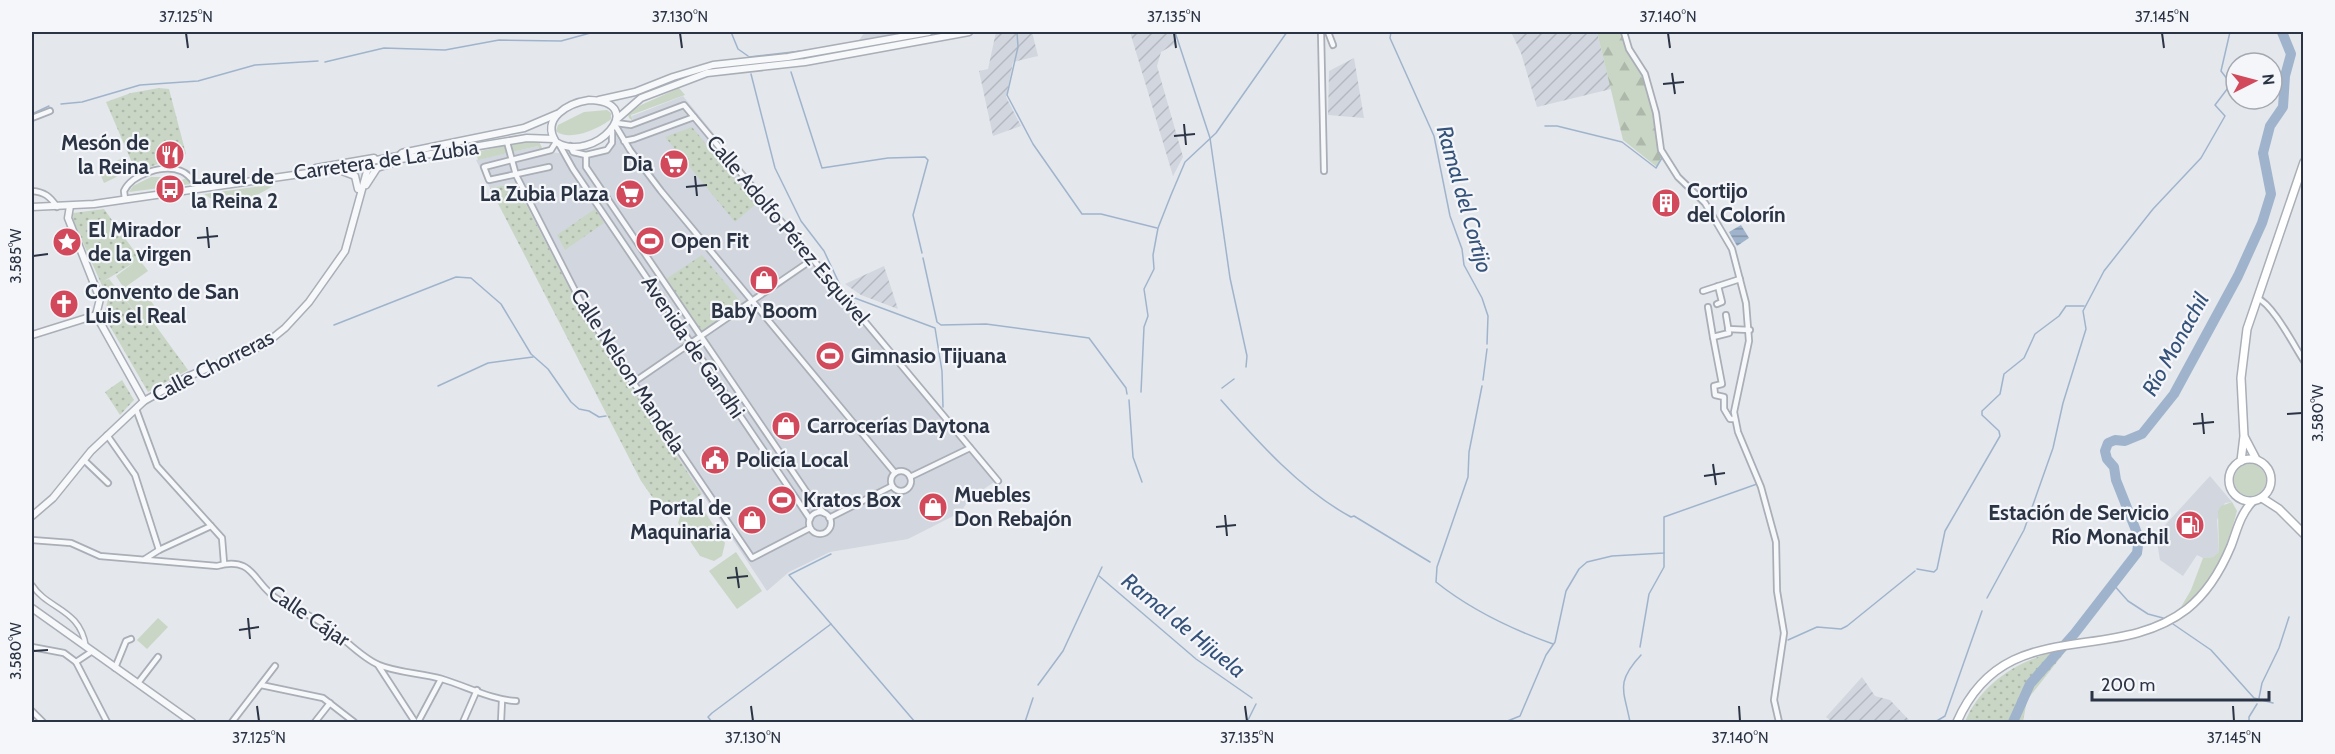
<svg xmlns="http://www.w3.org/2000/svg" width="2335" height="754" viewBox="0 0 2335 754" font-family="Cabin,sans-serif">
	<defs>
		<pattern id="industrial-furrows" width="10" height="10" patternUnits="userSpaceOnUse" patternTransform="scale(1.5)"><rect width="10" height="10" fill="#d2d6de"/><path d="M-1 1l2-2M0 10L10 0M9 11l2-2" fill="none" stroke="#b4b8c0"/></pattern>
		<pattern id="grass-dots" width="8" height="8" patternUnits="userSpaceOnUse" patternTransform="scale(1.5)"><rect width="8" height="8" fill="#c9d6c5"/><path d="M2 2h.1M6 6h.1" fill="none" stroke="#adb8ab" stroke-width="1.8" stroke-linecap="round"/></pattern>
		<pattern id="forest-firs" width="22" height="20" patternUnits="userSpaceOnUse" patternTransform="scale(1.5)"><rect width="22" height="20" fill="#c9d6c5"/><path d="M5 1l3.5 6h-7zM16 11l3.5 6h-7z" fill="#adb8ab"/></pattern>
		<pattern id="water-rules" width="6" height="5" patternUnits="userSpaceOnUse" patternTransform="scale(1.5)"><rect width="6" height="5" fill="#9fb4cc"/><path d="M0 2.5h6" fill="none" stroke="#8293a7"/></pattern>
	</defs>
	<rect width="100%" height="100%" fill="#e4e7ec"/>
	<g fill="#d2d6de">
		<polygon points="865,32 907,32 910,33 857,43"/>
		<polygon points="683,96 997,480 969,499 961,512 908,539 830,552 789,572 767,591 584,316 515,183 490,188 476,160 538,146 539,150 588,158 612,150 617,127 633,122 632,116"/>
		<polygon points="2210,476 2232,502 2225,503 2217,520 2219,552 2213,557 2203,558 2197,555 2183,576 2160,560 2156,535"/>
	</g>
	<g fill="url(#industrial-furrows)">
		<polygon points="996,32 1032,32 1038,56 1013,62 1006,97 1021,126 993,136 979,71 988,69"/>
		<polygon points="1130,32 1172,32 1175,44 1161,52 1157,66 1183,157 1173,176"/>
		<polygon points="1511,32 1597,32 1611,89 1537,107 1521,53"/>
		<polygon points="1354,58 1364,118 1328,115 1329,71"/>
		<polygon points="884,266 898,309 861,295 845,284"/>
		<polygon points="1862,677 1875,696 1890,700 1911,722 1832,722 1826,717"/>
	</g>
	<g fill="url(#grass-dots)">
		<polygon points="159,88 169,89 186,154 136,172 106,102 131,93"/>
		<polygon points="692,127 756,204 735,222 665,137"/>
		<polygon points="515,183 584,316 702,494 667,518 641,481 490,188"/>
		<polygon points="104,209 140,259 104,281 109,279 146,326 153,322 188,370 148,392 104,316 108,299 73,220 73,213"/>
		<polygon points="595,209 604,223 565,250 557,235"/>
		<polygon points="702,255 742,303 702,331 666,279"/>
		<polygon points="122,380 134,400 120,415 105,392"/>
		<path d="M2068,648L2027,700L2023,722H1965C1982,680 2025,657 2068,648Z"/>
	</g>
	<polygon fill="url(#forest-firs)" points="1597,32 1621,32 1625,48 1642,72 1655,113 1662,155 1657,167 1623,140"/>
	<g fill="#c9d6c5">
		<polygon points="679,88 685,95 631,115 633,121 629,118 628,114 641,105"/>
		<path d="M607,110L611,113V119C599,129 569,142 556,131L558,125L584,112Z"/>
		<polygon points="528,141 539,141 542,148 539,150 538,146 478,160 476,152"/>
		<polygon points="125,157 131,170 104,183 98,169"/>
		<polygon points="151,177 172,177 180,181 186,178 191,184 129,192 133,186"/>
		<path d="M276,184C254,198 227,212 204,194Z"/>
		<polygon points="139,259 148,271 124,288 116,276"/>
		<polygon points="140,286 161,315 147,326 124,298"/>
		<circle cx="2250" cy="480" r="16"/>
		<path d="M2232,502L2237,511C2227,546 2215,588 2181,607L2191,590L2203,558L2213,557L2219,552L2218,511L2221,506Z"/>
		<polygon points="695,505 703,509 725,543 722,556 714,561 700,556 678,523 683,508"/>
		<polygon points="736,552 762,591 737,609 709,571"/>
		<polygon points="158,618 168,627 147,649 137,640"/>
	</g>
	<polygon fill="url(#water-rules)" points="1741,225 1749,238 1737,246 1729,232"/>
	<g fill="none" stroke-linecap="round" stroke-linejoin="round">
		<g stroke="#9fb4cc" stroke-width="1.5">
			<polyline points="731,32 738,49 748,56"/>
			<polyline points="1017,32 1018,47 1007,95 1033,144 1082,214 1101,214 1157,228"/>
			<polyline points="1175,32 1210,138 1230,278 1247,356 1246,367"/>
			<polyline points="1391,32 1390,38 1434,136 1450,216 1462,249 1464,265 1482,298 1488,316 1487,344"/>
			<polyline points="1624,38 1626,48"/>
			<polyline points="845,44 852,43"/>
			<polyline points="749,57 810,50"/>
			<polyline points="325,62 384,48 445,50 499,40 561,41 594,32"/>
			<polyline points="791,72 822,168 888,158 925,157 928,160 913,215 922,253"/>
			<polyline points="751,74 775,168 801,221 824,251 840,285"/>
			<polyline points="61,104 82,102 140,85 198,81 255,65 318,61"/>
			<polyline points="32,114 49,106"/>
			<polyline points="1545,126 1557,126 1622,142 1656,168 1663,156"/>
			<polyline points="923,258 937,322 941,325 986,324 1089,338 1126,388 1127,394"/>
			<polyline points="852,297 935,328 942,371 943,407"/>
			<polyline points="334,325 456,277 471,278 501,304 531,354 548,369 571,402 579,409 589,411 599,417 606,416"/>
			<polyline points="1483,380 1487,349"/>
			<polyline points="438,386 488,363 533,357"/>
			<path d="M1482,386L1469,452L1468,477L1437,567L1436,582C1471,610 1511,629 1553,644"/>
			<polyline points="1222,388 1234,379"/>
			<polyline points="1141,392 1144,327 1148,316 1144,289 1154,269 1153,255 1158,228 1171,195 1185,162 1216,133 1287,32"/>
			<polyline points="1129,400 1133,457 1142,482"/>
			<path d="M1221,400C1259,443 1301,490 1351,517L1354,516L1430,562"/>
			<polyline points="831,554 789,575 915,722"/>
			<polyline points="1917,569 1934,572 1937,569 1945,531 2000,436 1999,431 1982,415 1982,411 2000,394 2004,374 2024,358 2035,334 2059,316 2066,306 2084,306"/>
			<polyline points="1099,576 1196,659 1252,698"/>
			<polyline points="2112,583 2128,601 2148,614 2163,618"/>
			<polyline points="1987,598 2024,530 2053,448 2063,403 2086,329 2083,311 2104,271 2153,209 2201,158 2225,116 2215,105 2231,84 2221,71 2230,32"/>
			<polyline points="2173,624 2211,650 2254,698 2273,703"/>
			<polyline points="1788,640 1817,627 1841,629 1847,626 1915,571"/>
			<polyline points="1640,647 1649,594 1664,567 1664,553"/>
			<polyline points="1038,685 1063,651 1102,567"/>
			<polyline points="2259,698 2262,683 2279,648 2289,617"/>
			<polyline points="712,722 708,717 712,713 831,624"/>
			<polyline points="1025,722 1033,698"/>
			<polyline points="1247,722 1256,704"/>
			<polyline points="1505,722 1520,716 1546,655 1555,642 1566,591 1579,569 1587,562 1612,556 1664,553 1664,517 1757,484"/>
			<path d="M1630,722C1624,690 1615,683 1641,655"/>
			<polyline points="1935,722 1945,716 1982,611"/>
			<polyline points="2249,722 2249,717 2257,704"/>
		</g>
		<polyline stroke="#9fb4cc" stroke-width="10" points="2013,722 2030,684 2075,633 2137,553 2139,538 2116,480 2114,467 2107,459 2105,451 2108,443 2115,440 2125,441 2142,434 2174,394 2238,276 2262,223 2271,194 2263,153 2270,126 2283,107 2285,76 2291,54 2282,32"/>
		<g stroke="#a9aeb7" stroke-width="7">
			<path id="pedestrian" d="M32,585C48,610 80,608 86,647"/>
		</g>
		<g stroke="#a9aeb7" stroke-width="8">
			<g id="minor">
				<polyline points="1321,32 1324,171"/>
				<polyline points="1328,32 1333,45"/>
				<polyline points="1624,32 1629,49 1645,74 1656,113 1661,150 1678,177 1705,203 1732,249 1746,303 1749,341 1734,412 1738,432 1761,487 1776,542 1777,591 1784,633 1774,700 1779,722"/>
				<polyline points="32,118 50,111"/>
				<polyline points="616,123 631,125 684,105 998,481"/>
				<polyline points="615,125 630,150 661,191 895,473"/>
				<polyline points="624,141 634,139 694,117"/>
				<polyline points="507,142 516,175 587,314 752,558 810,528"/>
				<polyline points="559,144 573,169 810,519"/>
				<polyline points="570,146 573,152 586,155 607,150 612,143 612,131"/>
				<polyline points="586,155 586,167 812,500 824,513"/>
				<polyline points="549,167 489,180 484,167 551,150 556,142"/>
				<path d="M32,191C44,192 50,196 57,207"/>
				<path d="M125,199L124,191C132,174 164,164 181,171C189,174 193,181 199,188"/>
				<polyline points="1703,291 1740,279"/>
				<path d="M2257,298C2273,304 2294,346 2304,361"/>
				<polyline points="1717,304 1722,302 1718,286"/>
				<polyline points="1708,307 1713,337 1729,333 1726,315"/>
				<polyline points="1728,329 1750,330"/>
				<polyline points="1713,337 1722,384 1714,386 1715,395 1724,397 1724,409 1730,419 1735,419"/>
				<polyline points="634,382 813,259"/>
				<polyline points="136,409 157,466 222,538 224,563"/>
				<polyline points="107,435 135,475 159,550"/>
				<polyline points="84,460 108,483"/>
				<circle cx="901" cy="481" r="10"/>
				<polyline points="910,477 970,448"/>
				<circle cx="820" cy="523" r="11"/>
				<polyline points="829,518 892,486"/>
				<path d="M32,540L71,543L100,556L217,566C255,555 253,585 279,600C297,610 315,617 331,629C346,640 362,658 379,665C398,673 422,673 442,679C466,686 491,700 516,701"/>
				<polyline points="145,559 159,550 211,526"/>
				<polyline points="32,647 64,653 76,662 107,722"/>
				<polyline points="76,662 91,652"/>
				<polyline points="378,665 415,722"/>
				<polyline points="115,668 126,641 131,639"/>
				<polyline points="138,683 158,657"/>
				<polyline points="261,685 323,698 354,722"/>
				<polyline points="32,711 43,722"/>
				<polyline points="232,722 275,666"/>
				<polyline points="315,722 330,703"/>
				<polyline points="418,722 441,679"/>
				<polyline points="463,722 477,690"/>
				<polyline points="501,722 502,700"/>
			</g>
		</g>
		<g stroke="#a9aeb7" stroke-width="9">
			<g id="tertiary">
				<path d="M589,100C651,102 594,165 556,142C540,118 569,103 589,100Z"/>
				<polyline points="599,100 635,92 673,77 713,65 788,57 929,32"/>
				<polyline points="617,119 641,98 707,73 805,62 969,32"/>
				<polyline points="402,153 524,128 557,114"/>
				<polyline points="395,160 527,138 554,139"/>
				<polyline points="316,168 374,158"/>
				<polyline points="342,171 355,176 358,189"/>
				<polyline points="366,185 377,168 398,161"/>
				<polyline points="70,206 68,218 100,299 96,315 144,401"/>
				<polyline points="32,207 94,204 370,164"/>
				<polyline points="32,335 96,315"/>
				<polyline points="32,516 53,498 91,451 144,401 189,376 264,345 285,328 309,302 345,251 369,164 371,161 398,156 405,152"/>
				<polyline points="32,608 192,722"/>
			</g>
		</g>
		<g stroke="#a9aeb7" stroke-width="10">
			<g id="secondary">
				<polyline points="2245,438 2256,459"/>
				<circle cx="2250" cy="480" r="21"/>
				<polyline points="2241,461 2244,436 2241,378 2247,329 2304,162"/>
				<polyline points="2262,498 2279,509 2304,534"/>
				<path d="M1957,722C2005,612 2112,667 2187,609C2207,593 2221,570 2231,546C2237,530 2240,515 2252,502"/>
			</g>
		</g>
		<use href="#pedestrian" stroke="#f7f8fa" stroke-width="4"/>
		<use href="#minor" stroke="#f7f8fa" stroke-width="4.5"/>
		<use href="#tertiary" stroke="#f7f8fa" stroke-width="6"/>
		<use href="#secondary" stroke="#fff" stroke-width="7"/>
	</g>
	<path fill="none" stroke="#2b3445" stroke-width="2" d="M186,33L188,48M680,33L682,48M1174,33L1176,48M1668,33L1670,48M2162,33L2164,48M1672,73L1675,94M1663,84L1684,82M1184,124L1186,145M1174,136L1195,134M695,176L697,196M686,187L707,185M207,227L209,248M197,238L218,236M33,256L48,254M2202,413L2204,434M2287,414L2302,413M2193,424L2214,422M1713,464L1716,485M1704,476L1725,473M1225,515L1227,536M1216,527L1236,525M736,567L739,588M727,578L748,576M248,618L250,639M239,630L259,627M33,651L48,650M257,706L259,721M751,706L753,721M1245,706L1247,721M1739,706L1740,721M2233,706L2234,721"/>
	<defs>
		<g id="restaurant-disc" transform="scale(1.5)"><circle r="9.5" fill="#d1495b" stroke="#f4f6f9"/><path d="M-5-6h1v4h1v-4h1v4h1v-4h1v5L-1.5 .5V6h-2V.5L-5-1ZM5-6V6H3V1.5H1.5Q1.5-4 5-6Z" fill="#fff"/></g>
		<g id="supermarket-disc" transform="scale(1.5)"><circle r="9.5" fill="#d1495b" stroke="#f4f6f9"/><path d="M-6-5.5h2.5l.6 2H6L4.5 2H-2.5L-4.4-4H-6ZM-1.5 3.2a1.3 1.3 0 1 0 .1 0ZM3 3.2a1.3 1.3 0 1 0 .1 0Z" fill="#fff"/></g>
		<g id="bus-disc" transform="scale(1.5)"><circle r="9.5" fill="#d1495b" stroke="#f4f6f9"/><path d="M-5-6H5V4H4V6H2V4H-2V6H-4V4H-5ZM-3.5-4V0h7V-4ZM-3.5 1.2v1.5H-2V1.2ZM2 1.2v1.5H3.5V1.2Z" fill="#fff"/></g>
		<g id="building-disc" transform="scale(1.5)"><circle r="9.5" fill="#d1495b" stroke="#f4f6f9"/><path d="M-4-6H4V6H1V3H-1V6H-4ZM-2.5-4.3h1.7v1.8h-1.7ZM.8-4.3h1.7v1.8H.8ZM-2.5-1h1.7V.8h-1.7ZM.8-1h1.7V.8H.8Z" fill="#fff"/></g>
		<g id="stadium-disc" transform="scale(1.5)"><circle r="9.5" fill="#d1495b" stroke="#f4f6f9"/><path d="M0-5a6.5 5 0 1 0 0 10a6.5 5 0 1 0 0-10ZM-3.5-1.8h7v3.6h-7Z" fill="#fff"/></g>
		<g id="sight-disc" transform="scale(1.5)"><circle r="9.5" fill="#d1495b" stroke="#f4f6f9"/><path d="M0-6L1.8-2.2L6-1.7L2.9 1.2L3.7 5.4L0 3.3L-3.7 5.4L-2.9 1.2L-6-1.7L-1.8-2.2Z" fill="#fff"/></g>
		<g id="shop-disc" transform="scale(1.5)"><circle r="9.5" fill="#d1495b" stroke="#f4f6f9"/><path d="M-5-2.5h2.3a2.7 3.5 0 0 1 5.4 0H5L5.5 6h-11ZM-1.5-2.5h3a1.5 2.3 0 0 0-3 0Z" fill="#fff"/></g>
		<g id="church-disc" transform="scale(1.5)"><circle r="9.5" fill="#d1495b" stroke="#f4f6f9"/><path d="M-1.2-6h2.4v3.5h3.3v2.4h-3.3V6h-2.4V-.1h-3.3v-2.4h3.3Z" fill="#fff"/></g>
		<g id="civic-disc" transform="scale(1.5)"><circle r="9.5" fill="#d1495b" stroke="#f4f6f9"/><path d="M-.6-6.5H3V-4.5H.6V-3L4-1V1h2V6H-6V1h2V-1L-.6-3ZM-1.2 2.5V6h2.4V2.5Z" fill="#fff"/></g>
		<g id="fuel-disc" transform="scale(1.5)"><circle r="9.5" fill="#d1495b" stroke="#f4f6f9"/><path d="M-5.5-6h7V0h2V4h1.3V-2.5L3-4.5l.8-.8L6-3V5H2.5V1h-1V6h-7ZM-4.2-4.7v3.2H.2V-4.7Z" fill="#fff"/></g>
	</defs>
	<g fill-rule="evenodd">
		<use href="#restaurant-disc" x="170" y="155"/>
		<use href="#supermarket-disc" x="674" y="164"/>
		<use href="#bus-disc" x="170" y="189"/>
		<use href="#supermarket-disc" x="630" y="194"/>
		<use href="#building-disc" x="1666" y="203"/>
		<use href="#stadium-disc" x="650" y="241"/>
		<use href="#sight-disc" x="67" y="242"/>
		<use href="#shop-disc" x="764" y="280"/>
		<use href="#church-disc" x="64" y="304"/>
		<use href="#stadium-disc" x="830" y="356"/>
		<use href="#shop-disc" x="786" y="426"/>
		<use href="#civic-disc" x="715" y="460"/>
		<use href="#stadium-disc" x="782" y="500"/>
		<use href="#shop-disc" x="933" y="507"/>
		<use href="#shop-disc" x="752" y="520"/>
		<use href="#fuel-disc" x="2190" y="525"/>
	</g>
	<g text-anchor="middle" stroke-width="4.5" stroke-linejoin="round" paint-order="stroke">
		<g font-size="21" font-weight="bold" fill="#2b3445" stroke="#f4f6f9" text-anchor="start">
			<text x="149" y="150" text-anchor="end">Mesón de<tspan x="149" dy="24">la Reina</tspan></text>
			<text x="653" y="171" text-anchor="end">Dia</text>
			<text x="191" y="184">Laurel de<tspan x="191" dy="24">la Reina 2</tspan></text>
			<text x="1687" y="198">Cortijo<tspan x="1687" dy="24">del Colorín</tspan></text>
			<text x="609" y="201" text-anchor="end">La Zubia Plaza</text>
			<text x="88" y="237">El Mirador<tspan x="88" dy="24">de la virgen</tspan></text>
			<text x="671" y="248">Open Fit</text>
			<text x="85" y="299">Convento de San<tspan x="85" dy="24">Luis el Real</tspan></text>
			<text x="764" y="318" text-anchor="middle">Baby Boom</text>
			<text x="851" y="363">Gimnasio Tijuana</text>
			<text x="807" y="433">Carrocerías Daytona</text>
			<text x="736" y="467">Policía Local</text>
			<text x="954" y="502">Muebles<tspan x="954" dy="24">Don Rebajón</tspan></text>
			<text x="803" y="507">Kratos Box</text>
			<text x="731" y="515" text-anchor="end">Portal de<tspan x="731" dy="24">Maquinaria</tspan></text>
			<text x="2169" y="520" text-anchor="end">Estación de Servicio<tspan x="2169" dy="24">Río Monachil</tspan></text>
		</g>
		<g font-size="21" fill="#2b3445" stroke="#f4f6f9">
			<text transform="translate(386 160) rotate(-8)" y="7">Carretera de La Zubia</text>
			<text transform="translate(788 230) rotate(50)" y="7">Calle Adolfo Pérez Esquivel</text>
			<text transform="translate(693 347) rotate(56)" y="7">Avenida de Gandhi</text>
			<text transform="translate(213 366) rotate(-27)" y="7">Calle Chorreras</text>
			<text transform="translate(628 371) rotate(57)" y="7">Calle Nelson Mandela</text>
			<text transform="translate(309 616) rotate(34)" y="7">Calle Cájar</text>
		</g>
		<g font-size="22" font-style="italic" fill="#34527a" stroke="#f4f6f9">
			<text transform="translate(1465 199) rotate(74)" y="8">Ramal del Cortijo</text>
			<text transform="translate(2175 344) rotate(-61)" y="8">Río Monachil</text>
			<text transform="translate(1184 625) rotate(39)" y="8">Ramal de Hijuela</text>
		</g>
	</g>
	<rect width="2335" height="754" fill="none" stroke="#f4f6f9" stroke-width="66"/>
	<g transform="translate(2254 81) rotate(84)"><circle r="28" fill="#f4f6f9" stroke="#a4a8b1" stroke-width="1.5"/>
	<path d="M0-4.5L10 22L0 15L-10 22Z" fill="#d1495b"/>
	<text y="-9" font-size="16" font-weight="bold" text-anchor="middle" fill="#2b3445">N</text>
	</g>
	<path d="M2092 691v9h177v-9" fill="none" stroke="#2b3445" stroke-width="3"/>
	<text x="2101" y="691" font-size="18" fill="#2b3445" stroke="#f4f6f9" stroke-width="4.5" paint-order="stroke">200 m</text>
	<rect x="33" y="33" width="2269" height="688" fill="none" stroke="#2b3445" stroke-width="2"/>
	<g font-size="15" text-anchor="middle" fill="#2b3445">
		<text x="186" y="22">37.125°N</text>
		<text x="680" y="22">37.130°N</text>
		<text x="1174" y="22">37.135°N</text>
		<text x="1668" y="22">37.140°N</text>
		<text x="2162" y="22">37.145°N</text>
		<text transform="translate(16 256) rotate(-90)" y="5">3.585°W</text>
		<text transform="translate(2318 413) rotate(-90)" y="5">3.580°W</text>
		<text transform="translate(16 651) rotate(-90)" y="5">3.580°W</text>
		<text x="259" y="743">37.125°N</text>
		<text x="753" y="743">37.130°N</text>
		<text x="1247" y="743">37.135°N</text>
		<text x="1740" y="743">37.140°N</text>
		<text x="2234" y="743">37.145°N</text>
	</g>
</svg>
